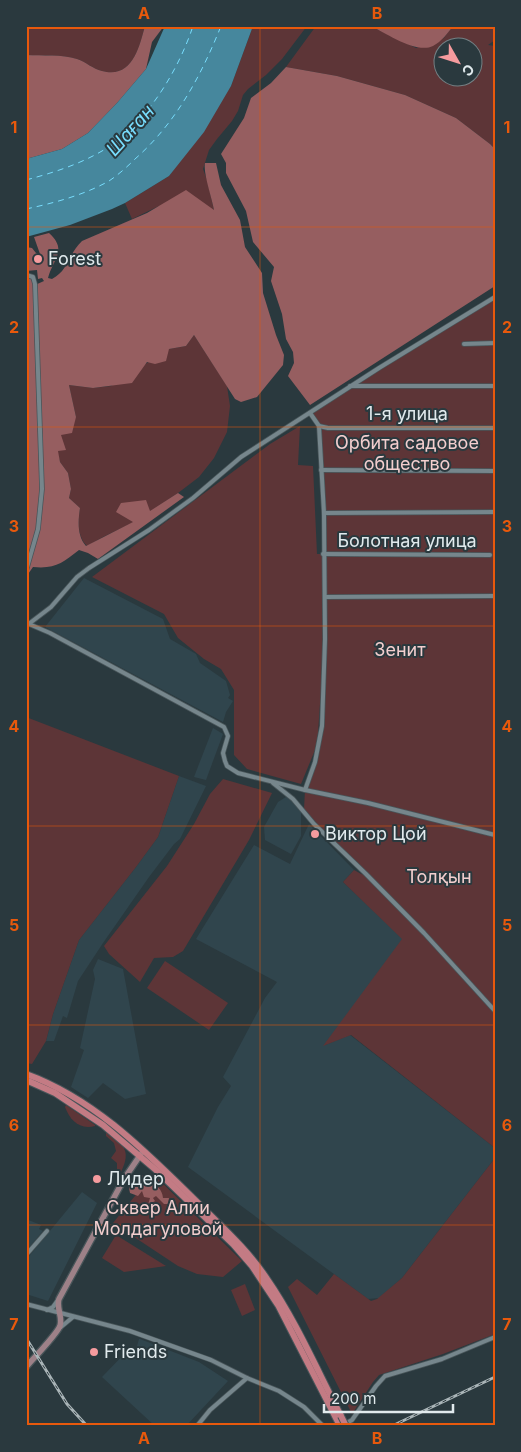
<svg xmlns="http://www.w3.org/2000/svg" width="521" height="1452" viewBox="0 0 521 1452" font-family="Inter,sans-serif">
	<rect width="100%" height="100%" fill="#2a393e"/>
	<g fill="#30454d">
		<polygon points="84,578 163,619 170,639 196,654 200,663 226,681 230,695 228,698 233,701 226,712 223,722 45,627"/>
		<polygon points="213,728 223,734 206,780 194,777"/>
		<polygon points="179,776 206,786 180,839 174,844 149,877 103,943 78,981 67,1018 63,1016 54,1041 46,1041 53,1014 79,940 136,867 158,837"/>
		<polygon points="286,797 290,799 301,812 301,836 291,854 265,840 264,827 278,802"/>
		<polygon points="309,824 354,870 343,882 403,939 325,1045 350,1035 495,1148 495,1158 402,1278 379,1298 368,1299 188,1167 218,1107 231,1086 223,1077 265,998 277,982 196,939 254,845 290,864"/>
		<polygon points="98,959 123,969 146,1094 125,1099 103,1083 88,1098 71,1087 84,1050 80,1048 95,979 93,970"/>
		<polygon points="82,1192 97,1203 48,1301 26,1294 26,1260"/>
		<polygon points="26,1219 41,1225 39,1229 43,1231 26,1251"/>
		<polygon points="133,1338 130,1352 135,1353 139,1339 140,1339 199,1362 228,1381 186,1426 155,1426 102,1377 131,1347"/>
	</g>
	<g fill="#5d3537" fill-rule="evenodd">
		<path d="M26,26H145C139,48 132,79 102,71C93,69 86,62 77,59C62,54 43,56 26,55Z"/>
		<polygon points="253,26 307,26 282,59 266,75 248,89 243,95 238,111 232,121 217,139 209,150 203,169 207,180 214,210 159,206 132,219 125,203 169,176 231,86"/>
		<path d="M316,26H331L344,29L352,26H371L416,48L444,38L452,26H495V40L488,45L495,46V149L490,144L456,118L405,95L337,76L286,67ZM444,48H474V78H444Z"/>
		<polygon points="495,297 495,1148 351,1035 323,1046 402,939 343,882 354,870 363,875 304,809 305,790 318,745 323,704 320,704 318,733 315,750 301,784 247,769 234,755 234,690 221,669 204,659 178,638 164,614 92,577 270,444 300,426 298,465 313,466 317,554 323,554 324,513 319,426 310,413"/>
		<path d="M194,335L227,386L230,406L227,432L214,458L199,477L178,493L134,522L103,537L87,546C77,536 78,521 80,508L69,498L71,489L68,473L60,462L57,450L60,435L76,417L69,385L93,388L111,386L169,349L186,346Z"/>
		<polygon points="26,717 179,776 158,837 136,867 79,940 53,1014 46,1041 32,1064 26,1063"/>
		<polygon points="223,779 272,793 249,840 183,951 173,957 154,958 140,982 109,954 104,946 167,866 194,824 210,794"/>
		<polygon points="165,961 228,1003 209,1030 147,988"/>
		<path d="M66,1105L95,1125V1126C79,1130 70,1120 65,1107Z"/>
		<path d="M106,1131C123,1144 132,1150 121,1172L117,1169V1163L111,1158L116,1151L114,1143L106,1136Z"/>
		<polygon points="495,1158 495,1334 443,1354 379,1375 373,1382 352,1414 288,1287 297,1279 317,1295 334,1274 371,1301 377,1299 402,1278"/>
		<polygon points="152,1175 155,1176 242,1261 223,1277 197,1274 178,1266 113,1223"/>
		<polygon points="116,1235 166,1266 124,1272 102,1258"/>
		<polygon points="245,1284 255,1310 242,1316 231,1290"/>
	</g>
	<g fill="#965e60">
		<path d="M145,26H164L152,42L146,69L117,103L88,133L62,149L26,159V55C43,56 62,54 77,59C86,62 93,69 102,71C132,79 139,48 145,26Z"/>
		<path d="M371,26H453C447,34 442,41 433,46C417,54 387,34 371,26Z"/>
		<polygon points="286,67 337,76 405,95 456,118 490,144 495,149 495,286 310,405 288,376 294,363 293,352 286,339 282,314 271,281 274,267 253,242 246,211 226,173 226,163 221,154 244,118 251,98 271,83"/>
		<path d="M205,163H216L221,185L240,220L245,247L262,273L263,293L276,335L284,355L283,365L257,397L241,402L235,399L194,335L186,346L169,349L166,361L155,364L147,362L132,383L93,388L69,385L76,417L72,433L61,435L66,450L58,451L60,462L68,473L71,489L69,498L80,508C78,521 77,536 86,546L133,522L116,512L121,503L146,500L150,511L178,493L184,497L98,559L88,553L79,550C62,563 56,569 33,567L26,577V277L32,278L35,285L44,281L42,278L38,279L37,270L26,271V247L32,248L36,253L40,254L34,237L49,233C68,250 53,259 48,278L52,279C69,270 68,254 82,241L147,213L186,190L214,210C212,198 203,173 205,163Z"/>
		<path d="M148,1174V1183C157,1185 162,1189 163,1198H169L168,1204H164L156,1196L153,1198L155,1201L148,1205L150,1198L144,1197L142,1191L138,1196L130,1193L129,1188C134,1181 139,1176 148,1174Z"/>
	</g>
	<polygon fill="#46879d" points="165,26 253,26 231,86 204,132 169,176 125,203 112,209 70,225 26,237 26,159 62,149 88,133 117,103 146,69"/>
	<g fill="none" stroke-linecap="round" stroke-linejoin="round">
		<g stroke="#78ddfd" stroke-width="1" stroke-dasharray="6 5" stroke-linecap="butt">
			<path d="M26,180C52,173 78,165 102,151C144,127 178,72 193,26"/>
			<path d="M26,209C54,203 84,195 109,181C118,175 127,167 135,159C176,123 201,76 221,26"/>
		</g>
		<g stroke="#485559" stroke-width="5.5">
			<g id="minor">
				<polyline points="26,275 33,277 35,284 42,489 38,529 26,571"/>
				<polyline points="464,344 495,343"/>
				<polyline points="350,386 495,386"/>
				<polyline points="319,426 328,428 495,428"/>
				<polyline points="321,470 495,471"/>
				<polyline points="324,513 495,512"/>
				<polyline points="323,554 490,555"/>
				<polyline points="325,597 495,596"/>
				<polyline points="29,624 50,633 224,727 228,736 223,753 225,761 227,766 238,773 305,790 368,803 495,835"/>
				<polyline points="26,626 51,607 77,577 89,568 149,530 193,498 241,457 379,368 495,297"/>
				<polyline points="273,783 293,799 314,824 366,874 424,933 495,1011"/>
				<polyline points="305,790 315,762 322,726 325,639 324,513 319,426 310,413"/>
				<polyline points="26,1255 47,1231"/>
				<polyline points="26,1304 130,1331 211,1360 247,1378 279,1391 304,1407 323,1426"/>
				<polyline points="47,1310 53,1307 58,1300"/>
				<polyline points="61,1327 73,1317"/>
				<polyline points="345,1424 352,1420 376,1386 385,1376 442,1359 495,1337"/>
				<polyline points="197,1426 210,1410 247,1378"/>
			</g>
		</g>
		<g stroke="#485559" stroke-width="8">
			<path id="secondary" d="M26,1367C33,1359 57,1334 60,1326C63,1317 56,1308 59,1299L124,1179L141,1154"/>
		</g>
		<g stroke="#485559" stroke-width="8">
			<g id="primary">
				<path d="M26,1074C95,1099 147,1153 198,1203C222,1227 248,1250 267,1279C296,1321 317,1370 341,1416"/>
				<polyline points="26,1080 55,1093 103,1125 156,1170 233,1244 252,1266 278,1305 340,1426"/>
			</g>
		</g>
		<use href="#minor" stroke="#76868c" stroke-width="4"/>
		<use href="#secondary" stroke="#9d8188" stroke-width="5.5"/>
		<use href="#primary" stroke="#c37b84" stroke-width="6"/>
		<g stroke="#aab5b8" stroke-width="3">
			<g id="rail">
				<polyline points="26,1338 67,1404 87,1426"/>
				<polyline points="392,1426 495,1377"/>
			</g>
		</g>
		<use href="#rail" stroke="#2a393e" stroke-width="1" stroke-dasharray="4" stroke-linecap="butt"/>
		<g stroke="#485559" stroke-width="8" stroke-linecap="butt">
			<polyline id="primary-bridge" points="341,1416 346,1426"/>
		</g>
		<use href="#primary-bridge" stroke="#c37b84" stroke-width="6"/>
	</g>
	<path fill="none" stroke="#e8590c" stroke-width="1" stroke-opacity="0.55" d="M260,26V1426M26,227H495M26,427H495M26,626H495M26,826H495M26,1025H495M26,1225H495"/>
	<g fill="#f59b9e" stroke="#2a393e" stroke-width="2">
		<circle cx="38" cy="259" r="5"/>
		<circle cx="315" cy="834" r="5"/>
		<circle cx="97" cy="1179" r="5"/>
		<circle cx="94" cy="1352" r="5"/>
	</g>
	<g text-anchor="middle" stroke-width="4" stroke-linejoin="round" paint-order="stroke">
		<g font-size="18" fill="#e1eaed" stroke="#2a393e" text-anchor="start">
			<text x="48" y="265">Forest</text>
			<text x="325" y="840">Виктор Цой</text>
			<text x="107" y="1185">Лидер</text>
			<text x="104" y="1358">Friends</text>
		</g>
		<g font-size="18" fill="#e1eaed" stroke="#2a393e">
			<text x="407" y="420">1-я улица</text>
			<text x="407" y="547">Болотная улица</text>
		</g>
		<g font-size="18" fill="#f3cece" stroke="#2a393e">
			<text x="407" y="449">Орбита садовое<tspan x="407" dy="21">общество</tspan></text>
			<text x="400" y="656">Зенит</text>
			<text x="439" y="883">Толқын</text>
			<text x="158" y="1214">Сквер Алии<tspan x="158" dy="21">Молдагуловой</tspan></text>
		</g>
		<g font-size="19" font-style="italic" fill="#78ddfd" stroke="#2a393e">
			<text transform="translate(130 130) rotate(-48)" y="7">Шаған</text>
		</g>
	</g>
	<rect width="521" height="1452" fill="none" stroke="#2a393e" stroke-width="55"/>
	<g transform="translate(458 62) rotate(129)"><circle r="24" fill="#2a393e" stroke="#738084"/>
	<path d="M0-4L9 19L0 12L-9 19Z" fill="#f59b9e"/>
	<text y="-8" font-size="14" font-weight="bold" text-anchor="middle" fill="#e1eaed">С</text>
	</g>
	<path d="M324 1404v8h129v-8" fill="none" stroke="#e1eaed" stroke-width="2.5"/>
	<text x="331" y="1404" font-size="15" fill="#e1eaed" stroke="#2a393e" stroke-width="4" paint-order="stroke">200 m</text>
	<rect x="28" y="28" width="466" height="1396" fill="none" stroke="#e8590c" stroke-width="2"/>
	<g font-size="16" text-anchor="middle" font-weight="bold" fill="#e8590c">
		<text x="144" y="19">A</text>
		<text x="377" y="19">B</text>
		<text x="14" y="133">1</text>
		<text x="507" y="133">1</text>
		<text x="14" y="333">2</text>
		<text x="507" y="333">2</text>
		<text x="14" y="532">3</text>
		<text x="507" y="532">3</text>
		<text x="14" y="732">4</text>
		<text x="507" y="732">4</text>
		<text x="14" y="931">5</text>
		<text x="507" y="931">5</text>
		<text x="14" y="1131">6</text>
		<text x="507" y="1131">6</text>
		<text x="14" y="1330">7</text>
		<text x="507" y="1330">7</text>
		<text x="144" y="1444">A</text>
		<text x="377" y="1444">B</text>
	</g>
</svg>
